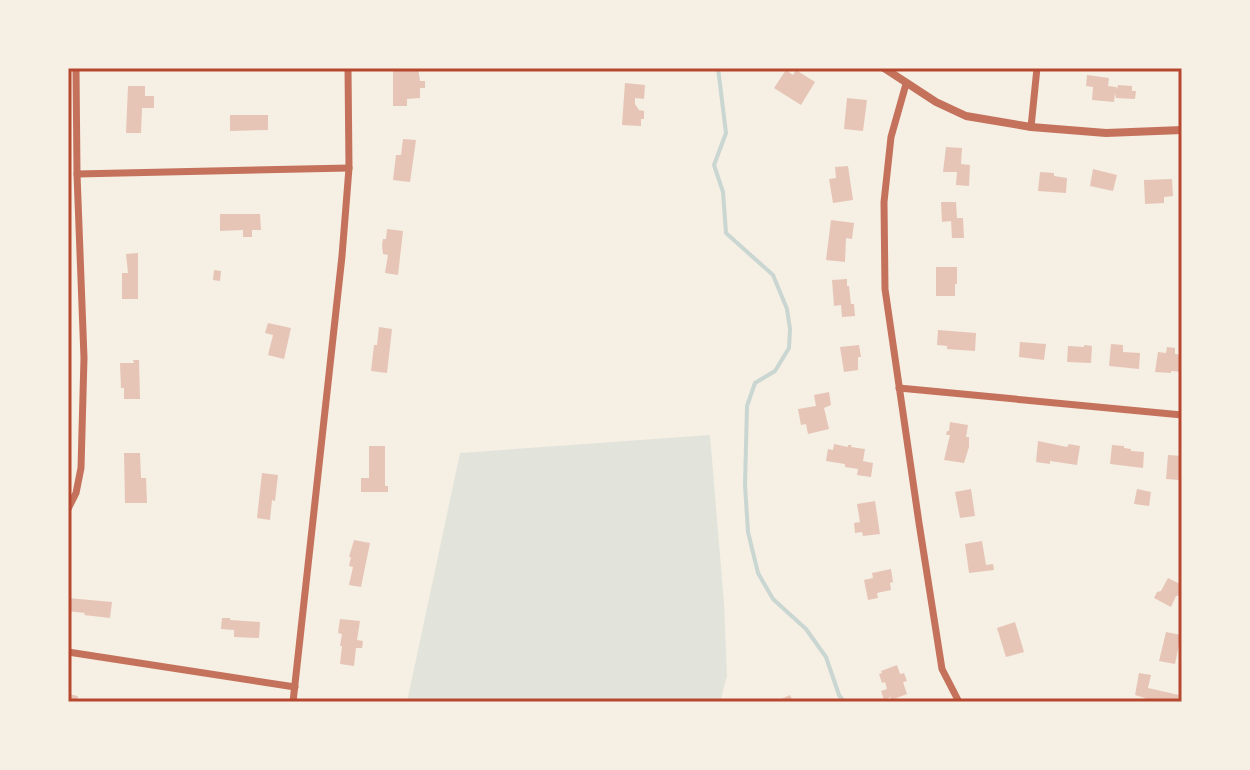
<svg xmlns="http://www.w3.org/2000/svg" width="1250" height="770" viewBox="0 0 1250 770" font-family="Jost,sans-serif">
	<rect width="100%" height="100%" fill="#f6efe4"/>
	<polygon fill="#e2e4dc" points="710,435 724,603 727,676 720,702 407,702 460,453"/>
	<g fill="none" stroke-linecap="round" stroke-linejoin="round">
		<polyline stroke="#c9d6d2" stroke-width="4" points="718,68 726,133 714,165 723,192 726,233 773,275 787,309 790,329 789,348 775,371 755,383 747,406 745,485 748,532 758,573 773,599 806,629 826,657 839,695 844,702"/>
	</g>
	<g fill="#e6c5b7">
		<polygon points="393,68 418,68 420,81 425,81 425,88 420,88 420,98 407,99 407,106 393,106"/>
		<polygon points="786,70 793,75 796,70 815,82 801,105 774,88"/>
		<polygon points="1087,75 1109,78 1108,86 1116,87 1117,89 1118,85 1132,86 1132,91 1136,91 1135,99 1116,98 1115,93 1114,102 1092,100 1093,87 1086,86"/>
		<polygon points="625,83 645,85 644,99 635,98 635,104 639,110 644,111 644,119 641,119 641,126 622,125"/>
		<polygon points="128,86 145,86 145,96 154,96 154,108 142,108 141,133 126,133"/>
		<polygon points="847,98 867,100 863,131 844,129"/>
		<polygon points="230,115 268,115 268,130 230,131"/>
		<polygon points="403,139 416,140 410,182 393,180 396,155 401,155"/>
		<polygon points="946,147 962,148 961,164 970,165 969,186 956,185 957,172 943,172"/>
		<polygon points="848,166 853,200 833,203 829,179 836,178 835,167"/>
		<polygon points="1093,169 1117,175 1113,191 1090,186"/>
		<polygon points="1040,172 1054,173 1054,176 1067,178 1066,193 1038,191"/>
		<polygon points="1172,179 1173,196 1164,197 1164,203 1145,204 1144,180"/>
		<polygon points="941,202 956,202 957,218 963,218 964,238 952,238 951,221 942,222"/>
		<polygon points="220,214 260,214 261,230 252,230 252,237 243,237 243,230 220,231"/>
		<polygon points="831,220 854,223 852,239 846,238 845,262 826,260"/>
		<polygon points="387,229 403,231 398,275 385,273 388,255 383,254 382,245 383,239 386,239"/>
		<polygon points="138,253 138,299 122,299 122,273 128,273 126,254"/>
		<polygon points="936,267 957,267 957,284 955,284 955,296 936,296"/>
		<polygon points="214,270 221,271 220,281 213,280"/>
		<polygon points="847,279 847,286 849,286 851,304 854,304 855,316 842,317 841,305 834,306 832,280"/>
		<polygon points="268,323 291,328 284,359 268,355 273,335 265,333"/>
		<polygon points="379,327 392,329 387,373 371,371 374,345 377,345"/>
		<polygon points="938,330 976,333 975,351 947,349 947,346 937,345"/>
		<polygon points="1020,342 1046,344 1044,360 1019,357"/>
		<polygon points="1111,344 1123,345 1123,352 1140,353 1139,369 1109,366"/>
		<polygon points="859,345 861,357 858,357 858,370 844,372 840,347"/>
		<polygon points="1084,345 1092,346 1091,363 1067,362 1068,346 1084,347"/>
		<polygon points="1167,347 1175,348 1175,354 1182,355 1182,372 1171,371 1171,373 1155,372 1158,352 1166,353"/>
		<polygon points="133,360 139,360 140,399 124,399 124,388 121,388 120,363 134,363"/>
		<polygon points="829,392 831,405 824,408 829,429 808,434 806,424 801,425 798,409 816,406 814,395"/>
		<polygon points="950,422 968,425 966,437 969,437 969,447 964,463 944,460 950,435 946,435 947,431 949,431"/>
		<polygon points="1038,441 1067,447 1069,444 1080,446 1077,465 1050,461 1050,464 1036,462"/>
		<polygon points="834,444 848,447 848,445 852,445 851,447 865,449 863,461 873,463 871,477 857,475 858,469 845,467 845,464 826,461 828,449 833,450"/>
		<polygon points="1112,445 1124,446 1124,448 1131,449 1131,451 1144,452 1143,468 1110,464"/>
		<polygon points="369,446 385,446 385,486 388,486 388,492 361,492 361,478 369,478"/>
		<polygon points="124,453 140,453 141,478 146,478 147,503 125,503"/>
		<polygon points="1168,455 1182,456 1182,472 1180,472 1179,480 1166,479"/>
		<polygon points="262,473 278,475 275,501 272,500 270,520 257,518"/>
		<polygon points="971,489 975,516 960,518 955,492"/>
		<polygon points="1137,489 1151,492 1149,506 1134,504"/>
		<polygon points="875,501 880,534 863,536 862,532 855,533 854,523 860,522 857,504"/>
		<polygon points="354,540 370,543 361,587 349,585 353,567 349,566 351,557 349,557"/>
		<polygon points="982,541 986,565 993,564 994,570 969,573 965,544"/>
		<polygon points="891,569 893,582 890,583 891,590 877,593 878,598 868,600 864,580 873,578 872,573"/>
		<polygon points="1168,578 1182,585 1182,595 1176,596 1171,607 1154,598 1157,592 1161,591"/>
		<polygon points="68,598 112,602 110,618 84,615 85,613 68,611"/>
		<polygon points="222,618 230,618 230,620 260,622 259,638 234,637 234,630 221,629"/>
		<polygon points="340,619 360,621 357,640 363,641 362,648 356,648 354,666 340,664 342,646 340,646 342,634 338,633"/>
		<polygon points="1015,622 1024,652 1006,657 997,628"/>
		<polygon points="1166,632 1181,635 1175,664 1159,661"/>
		<polygon points="897,665 900,674 904,673 907,681 903,682 907,694 891,700 891,697 884,700 881,691 887,689 885,682 882,683 879,674 882,673 881,671"/>
		<polygon points="1139,673 1151,675 1148,688 1179,695 1177,702 1144,702 1145,698 1135,695"/>
		<polygon points="68,694 78,696 77,702 68,702"/>
		<polygon points="790,695 793,702 775,702"/>
	</g>
	<g fill="none" stroke-linecap="round" stroke-linejoin="round">
		<g stroke="#c5725c" stroke-width="7">
			<polyline points="906,84 891,137 884,202 885,289 919,523 942,669 959,702"/>
			<polyline points="1031,127 1037,68"/>
			<polyline points="77,174 349,168"/>
			<polyline points="899,388 1182,415"/>
			<polyline points="68,509 76,493 81,468 84,358 77,174 76,68"/>
			<polyline points="68,652 295,687"/>
			<polyline points="293,702 342,256 349,168 348,68"/>
		</g>
		<polyline stroke="#c5725c" stroke-width="8" points="884,68 936,102 966,116 1031,127 1106,133 1182,130"/>
	</g>
	<rect width="1250" height="770" fill="none" stroke="#f6efe4" stroke-width="140"/>
	<rect x="70" y="70" width="1110" height="630" fill="none" stroke="#b5482f" stroke-width="3"/>
</svg>
